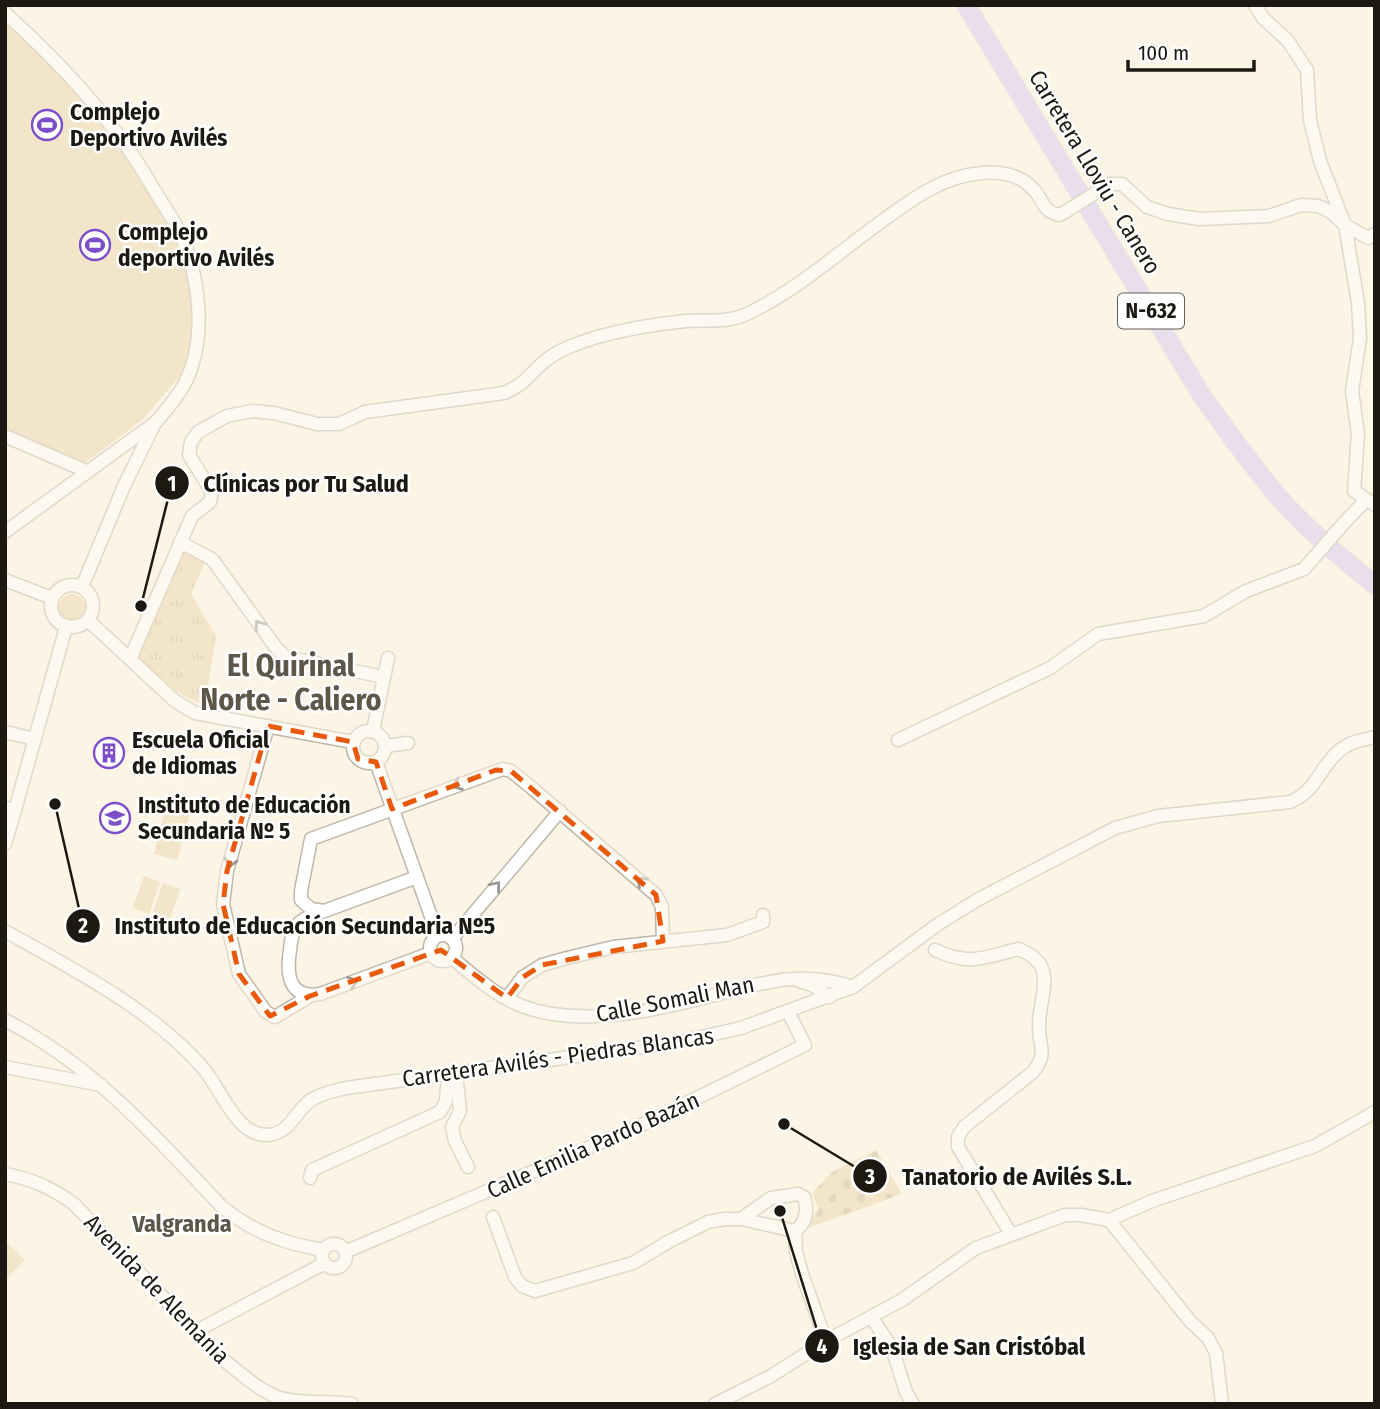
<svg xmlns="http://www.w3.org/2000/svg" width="1380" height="1409" viewBox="0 0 1380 1409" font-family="'Fira Sans Condensed',sans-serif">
	<defs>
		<pattern id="grass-tufts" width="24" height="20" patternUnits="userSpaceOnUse" patternTransform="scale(1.75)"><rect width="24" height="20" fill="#e6d2a9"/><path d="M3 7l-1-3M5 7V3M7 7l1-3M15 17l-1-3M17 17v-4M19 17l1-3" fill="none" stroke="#c5b491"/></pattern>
		<pattern id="cemetery-stones" width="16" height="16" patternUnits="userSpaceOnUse" patternTransform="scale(1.75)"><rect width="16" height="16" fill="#e6d2a9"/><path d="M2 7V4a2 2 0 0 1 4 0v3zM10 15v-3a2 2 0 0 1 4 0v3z" fill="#c5b491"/></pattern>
	</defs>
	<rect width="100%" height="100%" fill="#fcf4e4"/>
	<g fill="url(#grass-tufts)">
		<path d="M183,552L205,562L191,594L216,636L205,705C182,698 153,676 139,658V648Z"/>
		<circle cx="72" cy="607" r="13"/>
	</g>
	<polygon fill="url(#cemetery-stones)" points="876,1150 902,1194 805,1229 819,1209 812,1193 832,1172"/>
	<g fill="#e6d2a9">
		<polygon points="5,15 87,93 180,233 196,285 192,362 142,420 81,466 5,432"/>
		<polygon points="166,807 190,813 177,860 154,854"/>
		<polygon points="144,876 160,882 149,914 133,908"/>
		<polygon points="163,883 180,889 169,921 152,915"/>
		<polygon points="6,1242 25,1260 5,1280 5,1243"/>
	</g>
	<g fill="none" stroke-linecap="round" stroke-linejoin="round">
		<g stroke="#beb7a8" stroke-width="15">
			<g id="minor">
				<polyline points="1255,5 1263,18 1288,41 1307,70 1310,120 1320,161 1345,225 1358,303 1360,338 1352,391 1358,434 1354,491 1375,505"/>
				<path d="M5,13C67,69 117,124 158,196C165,208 174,220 180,233C200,276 207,340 185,383C177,398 167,409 156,422L5,532"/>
				<polyline points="1105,187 1110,184 1122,184 1147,207 1168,214 1199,219 1269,216 1301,205 1318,206 1331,212 1345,225 1368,238 1375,234"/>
				<polyline points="5,436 86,471"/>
				<polyline points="1343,524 1366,500"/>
				<polyline points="180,542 212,559 277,649 286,657 384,677"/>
				<polyline points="5,580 52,598"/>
				<circle cx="72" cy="606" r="21"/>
				<polyline points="82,587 124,486 154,425"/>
				<polyline points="88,620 175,701 195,713 353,742"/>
				<path d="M130,659L192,516L210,502L212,492L189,455L191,442L198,432L227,416L253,411L274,413L317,424H339L365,412L504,393C527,383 527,376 545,361C559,349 579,343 597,337C626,329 656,324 686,321C716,319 728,325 757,309C799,287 836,255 874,227C907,203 940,176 982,173C1001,171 1021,175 1034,190C1045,202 1041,210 1059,215L1065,212"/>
				<polyline points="268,726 227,871 223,904 239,974 266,1012 275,1017 310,996"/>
				<circle cx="369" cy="747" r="16"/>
				<polyline points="373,731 388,658"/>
				<polyline points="5,732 35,739"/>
				<polyline points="898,740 1050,668 1098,634 1204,616 1246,591 1304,569"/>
				<polyline points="385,746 408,743"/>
				<polyline points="376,762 438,936"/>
				<polyline points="5,808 15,810 66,627"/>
				<polyline points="5,844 15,810"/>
				<path d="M417,877L308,917C305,919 301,921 298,924C292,930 291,941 290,950C286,975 289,999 320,994L431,953"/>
				<polyline points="324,911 311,909 301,900 301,891 311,839 503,769 511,771 532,788 656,895 662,907 663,941"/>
				<path d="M5,931C71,968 153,1010 203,1068C221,1089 236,1135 266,1135C290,1135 294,1112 311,1100C321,1093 334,1091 346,1088L679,1042L741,1028L853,987L937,925L977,900L1115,828L1158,816L1290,802C1317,791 1318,769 1339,751C1349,742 1362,740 1375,737"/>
				<circle cx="443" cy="948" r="13"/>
				<polyline points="452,939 560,811"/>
				<path d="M935,950C969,966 983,958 1018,949C1060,964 1039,995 1039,1025C1038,1047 1049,1051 1033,1072L964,1127L958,1137V1147L1011,1234"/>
				<path d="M452,958C474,976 496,996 522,1006C581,1029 663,1009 722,993C769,981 805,971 853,987"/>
				<polyline points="799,981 812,985 830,997"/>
				<polyline points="507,998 523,977 542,965 567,958 613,947 727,935 763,922 763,915"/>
				<path d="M5,1020C94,1066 155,1136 222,1207C253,1232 285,1244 324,1250"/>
				<polyline points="5,1067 101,1085"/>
				<polyline points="456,1073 460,1111 452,1127 455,1141 468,1167"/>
				<path d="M5,1174C32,1179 52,1188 74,1204L220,1357C238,1371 259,1391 280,1398C303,1405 329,1400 352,1404"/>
				<polyline points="310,1178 312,1170 440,1112 446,1101 448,1074"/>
				<path d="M493,1217L515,1277L522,1286L535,1291L633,1263L668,1242L708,1222L725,1219H741L771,1198L798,1194L804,1197C808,1210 807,1222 795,1231L796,1252L802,1274L826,1341"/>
				<polyline points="741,1219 795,1231"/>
				<polyline points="1109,1220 1190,1321 1208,1338 1216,1353 1222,1404"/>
				<circle cx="334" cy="1256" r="12"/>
				<polyline points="345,1252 644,1124 805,1045 788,1012"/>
				<polyline points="872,1318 892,1348 906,1392 913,1404"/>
				<polyline points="196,1331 325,1263"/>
				<polyline points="715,1404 771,1376 826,1341 902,1300 976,1248 1065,1215 1081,1215 1109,1220 1152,1201 1315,1146 1375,1112"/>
			</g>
		</g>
		<g stroke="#dbdad9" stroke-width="20">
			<path id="highway" d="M966,5L1202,396C1228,432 1253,468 1282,501C1310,532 1343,559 1375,585"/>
		</g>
		<use href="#minor" stroke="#fff" stroke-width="12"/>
		<use href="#highway" stroke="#d2c5f6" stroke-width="18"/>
		<g stroke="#beb7a8" stroke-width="15" stroke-linecap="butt">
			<g id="minor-bridge">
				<polyline points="1065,212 1105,187"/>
				<polyline points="1304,569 1343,524"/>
			</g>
		</g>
		<use href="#minor-bridge" stroke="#fff" stroke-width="12"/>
	</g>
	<defs><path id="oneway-chevron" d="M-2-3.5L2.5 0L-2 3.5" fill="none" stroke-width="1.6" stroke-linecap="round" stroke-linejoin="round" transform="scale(1.75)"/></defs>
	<g stroke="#999895">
		<use href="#oneway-chevron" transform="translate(259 625) rotate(-126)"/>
		<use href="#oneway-chevron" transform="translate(457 785) rotate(159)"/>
		<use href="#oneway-chevron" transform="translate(230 863) rotate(105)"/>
		<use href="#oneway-chevron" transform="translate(641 881) rotate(-138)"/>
		<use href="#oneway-chevron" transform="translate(496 886) rotate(-50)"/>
		<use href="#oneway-chevron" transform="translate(353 982) rotate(-20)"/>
	</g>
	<path d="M0 0H1380V1409H0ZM268,726L353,742L358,759L376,762L392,809L496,770L511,771L656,895L663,941L542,965L523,977L507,998L441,950L310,996L270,1016L239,974L223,904L227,871Z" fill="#fcf4e4" fill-opacity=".55" fill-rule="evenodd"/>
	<path fill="none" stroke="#e8590c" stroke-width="5" stroke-dasharray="14 9" stroke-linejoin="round" d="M268,726L353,742L358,759L376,762L392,809L496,770L511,771L656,895L663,941L542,965L523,977L507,998L441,950L310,996L270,1016L239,974L223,904L227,871Z"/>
	<defs>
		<g id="stadium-ring" transform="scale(1.575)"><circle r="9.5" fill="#fff" stroke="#7c4fc8" stroke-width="1.5"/><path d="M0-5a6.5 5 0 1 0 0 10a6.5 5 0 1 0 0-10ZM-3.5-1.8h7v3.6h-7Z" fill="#7c4fc8"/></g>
		<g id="building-ring" transform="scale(1.575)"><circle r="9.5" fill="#fff" stroke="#7c4fc8" stroke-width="1.5"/><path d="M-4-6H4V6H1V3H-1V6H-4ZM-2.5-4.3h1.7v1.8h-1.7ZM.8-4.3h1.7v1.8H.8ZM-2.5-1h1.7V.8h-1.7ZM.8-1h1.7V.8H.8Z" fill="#7c4fc8"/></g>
		<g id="university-ring" transform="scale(1.575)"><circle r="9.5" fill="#fff" stroke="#7c4fc8" stroke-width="1.5"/><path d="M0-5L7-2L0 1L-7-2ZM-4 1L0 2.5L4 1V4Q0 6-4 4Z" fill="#7c4fc8"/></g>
	</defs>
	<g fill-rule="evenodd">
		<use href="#stadium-ring" x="47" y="125"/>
		<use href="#stadium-ring" x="95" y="245"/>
		<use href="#building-ring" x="109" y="753"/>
		<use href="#university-ring" x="115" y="818"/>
	</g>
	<g text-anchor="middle" stroke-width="5" stroke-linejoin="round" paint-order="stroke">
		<rect fill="#fff" stroke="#605e5a" stroke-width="2" x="1118" y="293.5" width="66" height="35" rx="5"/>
		<g font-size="21" font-weight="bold" fill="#1c1913">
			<text x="1151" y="318">N-632</text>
		</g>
		<g font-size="23" font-weight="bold" fill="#1c1913" stroke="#fff" text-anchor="start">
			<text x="70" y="120">Complejo<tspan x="70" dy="26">Deportivo Avilés</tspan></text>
			<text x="118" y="240">Complejo<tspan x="118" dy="26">deportivo Avilés</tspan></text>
			<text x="132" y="748">Escuela Oficial<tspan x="132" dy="26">de Idiomas</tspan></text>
			<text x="138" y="813">Instituto de Educación<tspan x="138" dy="26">Secundaria Nº 5</tspan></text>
		</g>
		<g font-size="23" fill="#1c1913" stroke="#fff">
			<text transform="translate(1095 172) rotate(59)" y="8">Carretera Lloviu - Canero</text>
			<text transform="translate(675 999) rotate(-11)" y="8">Calle Somali Man</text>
			<text transform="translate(558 1057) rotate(-8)" y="8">Carretera Avilés - Piedras Blancas</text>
			<text transform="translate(593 1145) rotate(-24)" y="8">Calle Emilia Pardo Bazán</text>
			<text transform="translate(157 1289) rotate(46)" y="8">Avenida de Alemania</text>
		</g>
		<g font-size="24" font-weight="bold" fill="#5d5649" stroke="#fff">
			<text x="182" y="1232">Valgranda</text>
		</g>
		<g font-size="30" font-weight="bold" fill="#5d5649" stroke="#fff">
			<text x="291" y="676">El Quirinal<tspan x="291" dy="34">Norte - Caliero</tspan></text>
		</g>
	</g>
	<path fill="none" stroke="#1c1913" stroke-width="2.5" d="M141 606L172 483M55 804L83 926M784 1124L870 1176M780 1211L822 1346"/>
	<g fill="#1c1913" stroke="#fff" stroke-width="2.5">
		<circle cx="141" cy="606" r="7"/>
		<circle cx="55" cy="804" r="7"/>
		<circle cx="784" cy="1124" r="7"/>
		<circle cx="780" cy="1211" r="7"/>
		<circle cx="172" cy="483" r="18"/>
		<circle cx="83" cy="926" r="18"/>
		<circle cx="870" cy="1176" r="18"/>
		<circle cx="822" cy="1346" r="18"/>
	</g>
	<g font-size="21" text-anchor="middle" font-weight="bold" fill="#fff">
		<text x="172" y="491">1</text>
		<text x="83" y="933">2</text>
		<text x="870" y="1184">3</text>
		<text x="822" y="1354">4</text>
	</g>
	<g font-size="24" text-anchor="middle" font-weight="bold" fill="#1c1913" stroke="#fff" stroke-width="5" stroke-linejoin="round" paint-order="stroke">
		<text x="306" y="492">Clínicas por Tu Salud</text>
		<text x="305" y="934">Instituto de Educación Secundaria Nº5</text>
		<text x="1017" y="1185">Tanatorio de Avilés S.L.</text>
		<text x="969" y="1355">Iglesia de San Cristóbal</text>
	</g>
	<rect width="1380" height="1409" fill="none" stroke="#1c1913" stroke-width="14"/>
	<path d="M1128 60v10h126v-10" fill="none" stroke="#1c1913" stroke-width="3.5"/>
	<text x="1138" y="60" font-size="21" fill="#1c1913" stroke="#ffffff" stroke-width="5" paint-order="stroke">100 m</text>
</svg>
